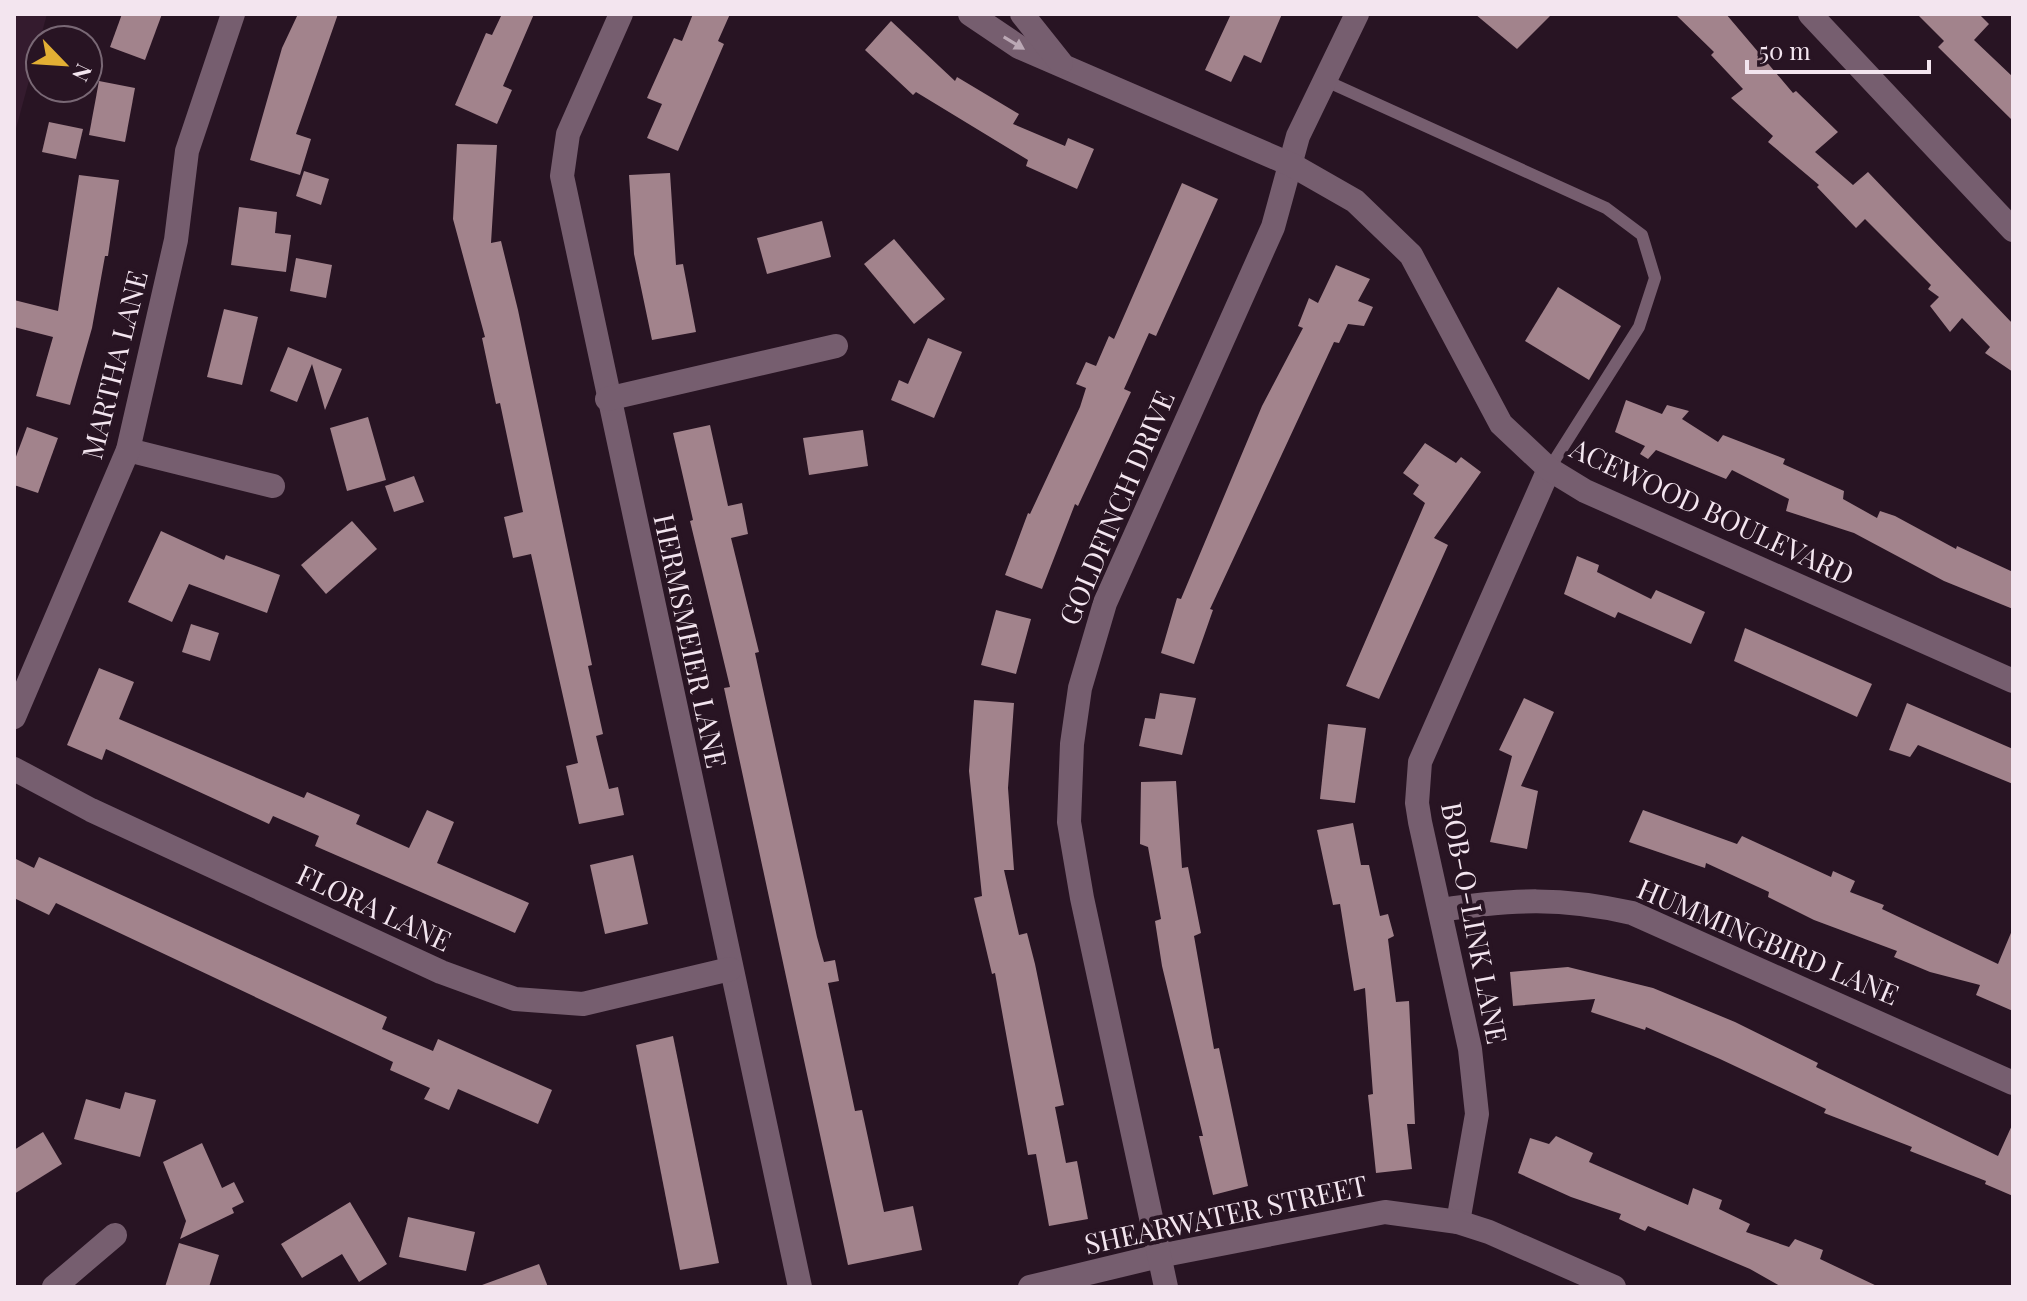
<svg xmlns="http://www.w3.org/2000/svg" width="2027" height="1301" viewBox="0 0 2027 1301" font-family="'Playfair Display',serif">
	<rect width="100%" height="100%" fill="#281423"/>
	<polygon fill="#341b2e" points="14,14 47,14 14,136"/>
	<g fill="#a2838c">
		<polygon points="122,14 162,14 145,60 110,47"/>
		<polygon points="298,14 338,14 296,134 311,139 300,175 250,160 282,48"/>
		<polygon points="502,14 534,14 503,86 512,90 497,124 455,105 486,33 492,35"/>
		<polygon points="693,14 730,14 718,41 724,44 678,151 647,138 662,104 647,98 674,38 682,41"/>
		<polygon points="1231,14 1282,14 1261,63 1244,55 1231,82 1205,70"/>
		<polygon points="1475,14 1552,14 1517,49"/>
		<polygon points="1675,14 1726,14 1793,93 1796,91 1838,132 1815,152 1853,185 1868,172 2013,324 2013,372 1985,353 1990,347 1962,318 1950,332 1930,306 1939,297 1928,289 1931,285 1865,219 1856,228 1817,187 1819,185 1768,142 1773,136 1731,98 1743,89 1711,55 1714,52"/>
		<polygon points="1917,14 1979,14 1989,24 1974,40 2013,77 2013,121 1938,47 1944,41"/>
		<polygon points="891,21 955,81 957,77 1019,114 1013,124 1065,146 1068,138 1094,149 1077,189 1026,166 1028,160 916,92 913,95 865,50"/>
		<polygon points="99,81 135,88 125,142 89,135"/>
		<polygon points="49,122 83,129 76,159 42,152"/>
		<polygon points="457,144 497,145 491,243 501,241 518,310 592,665 588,666 603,734 596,736 609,789 618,787 624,815 579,824 566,766 578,763 531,554 513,558 504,517 523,512 500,403 496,404 482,338 485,337 453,219"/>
		<polygon points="304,171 329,179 321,205 296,196"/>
		<polygon points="670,173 676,265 683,264 696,332 652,340 634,254 629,175"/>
		<polygon points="79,175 119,180 108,256 105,256 92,328 70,405 36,396 53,337 14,327 14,300 58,311"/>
		<polygon points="1182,183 1218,199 1156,336 1149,333 1124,389 1131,392 1078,506 1075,504 1042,589 1005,575 1028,513 1030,514 1080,407 1086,388 1076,384 1086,362 1096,366 1109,336 1114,339"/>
		<polygon points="239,207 277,212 275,233 291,235 286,272 231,265"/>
		<polygon points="822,221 831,257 767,274 757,238"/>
		<polygon points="894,239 945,299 914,324 864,264"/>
		<polygon points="296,258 332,265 326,298 290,291"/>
		<polygon points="1336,265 1370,279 1358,301 1373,307 1364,326 1348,324 1339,343 1334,342 1210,609 1213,610 1194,664 1161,653 1177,598 1181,599 1262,406 1303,328 1298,326 1309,298 1318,303"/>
		<polygon points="1558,287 1621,326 1589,380 1525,341"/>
		<polygon points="224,309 258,317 242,385 207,377"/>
		<polygon points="928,338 962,352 934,418 891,400 899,380 908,384"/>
		<polygon points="288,347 342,369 325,410 312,364 297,402 270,391"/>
		<polygon points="1626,400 1662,414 1667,405 1689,411 1682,419 1718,442 1723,435 1785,459 1783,464 1844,491 1843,499 1877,518 1880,511 1895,516 1956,549 1957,546 2013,572 2013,609 1944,581 1854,533 1786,511 1789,499 1732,470 1726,479 1656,450 1648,459 1640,454 1645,446 1615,432"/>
		<polygon points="368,417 386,480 347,491 330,428"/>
		<polygon points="710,425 728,506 742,503 748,534 731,538 759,652 755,653 817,937 824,962 835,960 839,981 828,983 855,1111 862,1110 884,1212 913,1206 922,1250 848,1265 724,688 730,687 690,521 693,520 673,433"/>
		<polygon points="27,427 58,438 38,493 14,485 14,462"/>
		<polygon points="863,430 868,466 809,475 803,438"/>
		<polygon points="1425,443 1456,463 1461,457 1481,472 1434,538 1448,545 1379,699 1346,686 1425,503 1413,494 1419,485 1403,473"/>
		<polygon points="414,476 424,502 394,512 385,486"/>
		<polygon points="352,521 377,549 326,594 301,565"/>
		<polygon points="161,531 224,560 226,555 280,575 267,613 189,584 172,622 128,602"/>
		<polygon points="1577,556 1599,565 1597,572 1651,599 1656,590 1705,612 1691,644 1618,612 1615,618 1564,594"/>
		<polygon points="996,610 1031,619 1016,674 981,665"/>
		<polygon points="191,624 219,633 210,661 182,652"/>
		<polygon points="1745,628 1872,684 1857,717 1734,661"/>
		<polygon points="99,668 134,682 119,719 304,798 307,792 360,815 356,824 409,848 427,810 454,822 437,863 529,903 515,933 315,846 319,836 273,816 269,824 106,749 102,760 67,745"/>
		<polygon points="1160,693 1196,698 1182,755 1139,746 1145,718 1155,719"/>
		<polygon points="1524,698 1554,712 1521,786 1538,791 1527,849 1490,842 1512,756 1499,750"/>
		<polygon points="974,700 1014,703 1008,788 1014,870 1004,870 1019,935 1027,933 1035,964 1064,1105 1055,1107 1066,1163 1077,1161 1088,1219 1049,1226 1036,1154 1028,1155 995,973 992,974 974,898 982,896 969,771"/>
		<polygon points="1907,703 2013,749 2013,784 1918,745 1910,757 1889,750"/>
		<polygon points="1328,724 1366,728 1355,803 1320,799"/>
		<polygon points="1176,781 1182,868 1188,867 1201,933 1194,936 1214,1049 1219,1048 1248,1186 1213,1195 1199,1136 1203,1136 1162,966 1155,921 1161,919 1148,847 1140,844 1141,782"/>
		<polygon points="1643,810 1737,844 1742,836 1831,877 1833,871 1855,881 1850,892 1884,905 1882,909 1998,964 2013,928 2013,1011 1976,995 1980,985 1930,972 1894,957 1897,951 1814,920 1768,897 1769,892 1706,863 1705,868 1629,842"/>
		<polygon points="1353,823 1361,865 1369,865 1380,916 1388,914 1394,936 1388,939 1396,1002 1409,1001 1415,1124 1407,1124 1412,1169 1376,1173 1368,1095 1373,1094 1365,988 1354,991 1340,904 1333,905 1317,830"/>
		<polygon points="633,855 648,924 605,934 590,865"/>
		<polygon points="39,857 387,1017 382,1029 433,1051 438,1039 552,1090 538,1124 458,1089 449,1110 424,1099 430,1088 390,1070 393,1062 56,903 49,915 14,898 14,858 34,868"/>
		<polygon points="1568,967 1653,988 1735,1022 1818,1063 1816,1067 1998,1156 2013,1123 2013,1196 1985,1184 1986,1181 1910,1151 1912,1147 1824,1113 1826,1109 1720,1059 1646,1027 1645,1030 1591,1012 1595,999 1513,1006 1510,972"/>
		<polygon points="673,1036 719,1263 680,1270 636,1045"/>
		<polygon points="125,1092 156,1100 140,1157 74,1139 86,1099 120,1109"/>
		<polygon points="43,1132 62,1164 14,1194 14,1150"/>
		<polygon points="1556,1136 1593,1153 1589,1162 1688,1205 1693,1188 1722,1200 1719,1209 1750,1224 1746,1232 1789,1247 1795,1239 1823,1250 1820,1259 1879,1287 1782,1287 1750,1269 1648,1226 1645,1231 1619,1219 1621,1214 1571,1197 1518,1173 1530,1138 1549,1144"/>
		<polygon points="202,1143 222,1188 234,1182 244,1202 232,1208 234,1213 180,1239 186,1221 163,1162"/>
		<polygon points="350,1202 387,1264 359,1282 342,1254 302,1278 281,1244"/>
		<polygon points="408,1217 475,1232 466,1271 399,1257"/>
		<polygon points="179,1243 219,1255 209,1287 165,1287"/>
		<polygon points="539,1264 548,1287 482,1287 482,1285"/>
	</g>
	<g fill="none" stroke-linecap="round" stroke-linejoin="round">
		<polyline stroke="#765e6f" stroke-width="12" points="1324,80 1606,208 1642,235 1655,278 1639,327 1549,469"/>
		<g stroke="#765e6f" stroke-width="24">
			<polyline points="621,14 568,134 562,176 800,1287"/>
			<polyline points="1810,14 2013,230"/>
			<polyline points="607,399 836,346"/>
			<polyline points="128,450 273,486"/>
			<polyline points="14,717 128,450 176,240 187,151 233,14"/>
			<polyline points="14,769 91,810 441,972 515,999 583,1004 730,969"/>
			<path d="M1441,910C1513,899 1561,897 1632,913L2013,1083"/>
			<polyline points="1458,1222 1477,1114 1470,1049 1420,822 1417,803 1420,762 1549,469"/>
			<polyline points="54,1287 115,1235"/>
			<polyline points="1030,1287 1159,1256 1385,1212 1458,1222 1489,1232 1614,1287"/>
			<polyline points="1166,1287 1082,898 1069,822 1072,744 1080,688 1105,603 1273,227 1298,136 1357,14"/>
		</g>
		<g stroke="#765e6f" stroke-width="24">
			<polyline points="970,14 1019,47 1292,165 1355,201 1411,255 1501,424 1549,469 1585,491 2013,681"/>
			<polyline points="1022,14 1061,63"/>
		</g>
	</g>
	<defs><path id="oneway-solid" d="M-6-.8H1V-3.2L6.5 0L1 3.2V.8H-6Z" transform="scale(2)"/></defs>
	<use fill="#bba8b5" href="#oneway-solid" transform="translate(1014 43) rotate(31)"/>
	<g text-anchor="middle" stroke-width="8" stroke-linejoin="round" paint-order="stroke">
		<g font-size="28" fill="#f3e5ef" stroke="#281423">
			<text transform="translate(115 365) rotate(-76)" y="10">MARTHA LANE</text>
			<text transform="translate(1117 508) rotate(-67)" y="10">GOLDFINCH DRIVE</text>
			<text transform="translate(1712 512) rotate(25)" y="10">ACEWOOD BOULEVARD</text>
			<text transform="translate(690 641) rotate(78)" y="10">HERMSMEIER LANE</text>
			<text transform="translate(374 908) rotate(25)" y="10">FLORA LANE</text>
			<text transform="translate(1474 923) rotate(79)" y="10">BOB-O-LINK LANE</text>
			<text transform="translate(1768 942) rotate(23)" y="10">HUMMINGBIRD LANE</text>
			<text transform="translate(1226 1215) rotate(-12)" y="10">SHEARWATER STREET</text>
		</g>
	</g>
	<rect width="2027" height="1301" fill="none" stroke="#f3e5ef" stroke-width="32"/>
	<g transform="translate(64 64) rotate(115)"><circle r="38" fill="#281423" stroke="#796875" stroke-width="2"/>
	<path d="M0-6L14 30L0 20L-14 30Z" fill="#e2af34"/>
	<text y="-12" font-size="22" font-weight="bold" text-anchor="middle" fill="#f3e5ef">N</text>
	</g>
	<path d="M1747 60v12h182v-12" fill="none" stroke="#f3e5ef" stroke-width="4"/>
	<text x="1759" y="60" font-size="24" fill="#f3e5ef" stroke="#281423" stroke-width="6" paint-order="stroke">50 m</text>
</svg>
